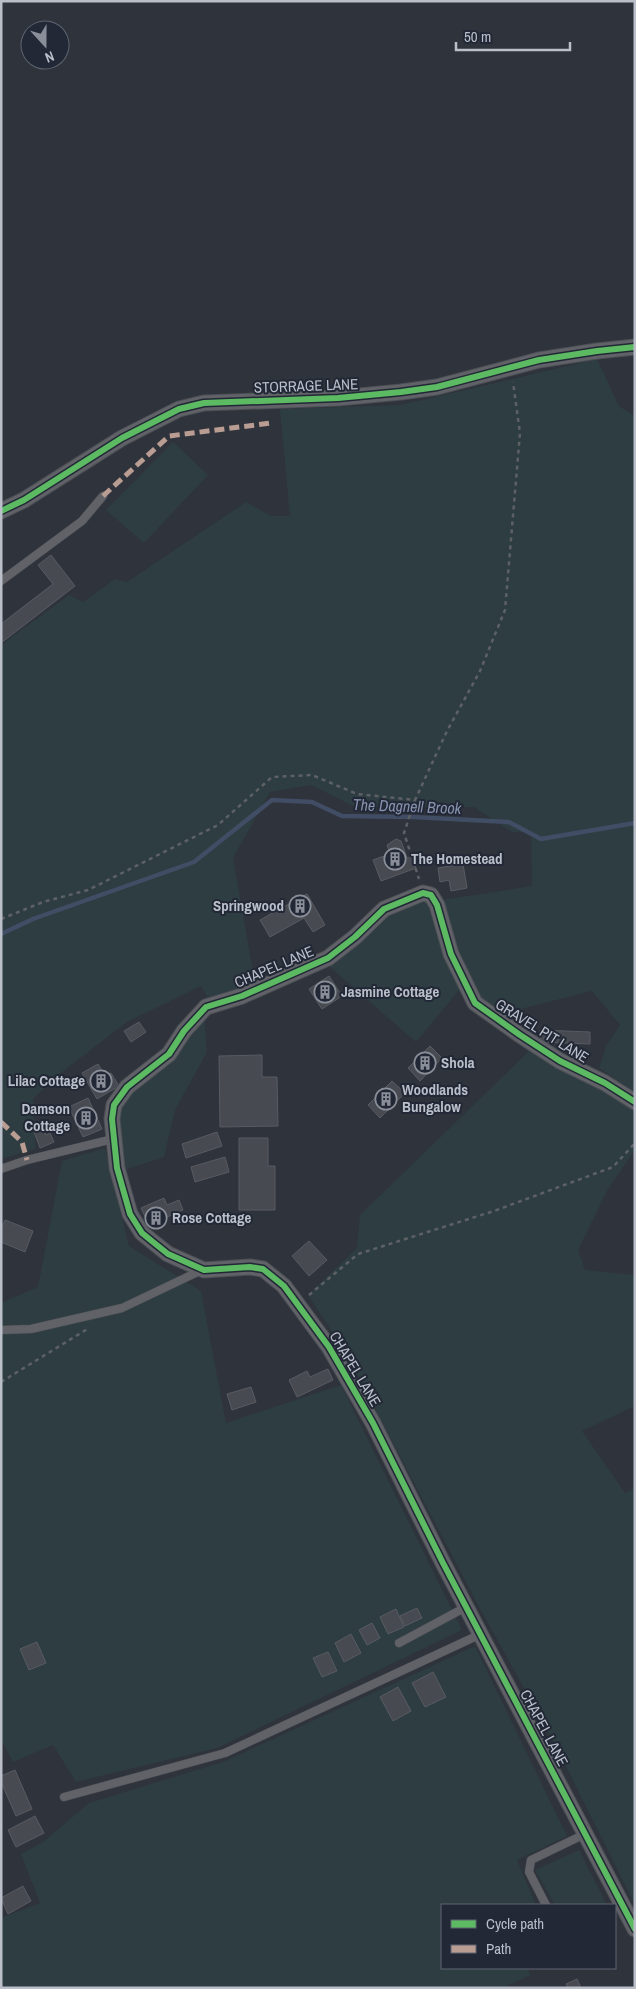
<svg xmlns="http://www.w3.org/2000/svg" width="636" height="1989" viewBox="0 0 636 1989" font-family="'Archivo Narrow',sans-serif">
	<rect width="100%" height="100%" fill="#2f333b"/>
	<g fill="#2d3d41">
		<polygon points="597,359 619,406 635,416 635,580 633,586 635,586 635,1092 599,1068 606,1046 620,1025 592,991 497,1015 482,1000 456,951 442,900 532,886 531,832 512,832 474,807 355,807 311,785 270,792 233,858 255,983 208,998 201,986 127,1022 53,1079 33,1099 35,1149 1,1159 1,645 69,595 83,602 115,579 127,582 246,502 271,516 290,516 280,409 401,405"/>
		<polygon points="173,442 208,475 144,543 106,510"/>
		<polygon points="419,899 427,900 433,906 458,983 459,990 416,1042 329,966 385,915"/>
		<polygon points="204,1016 207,1052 175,1110 164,1157 124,1170 117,1110 124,1097 151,1073 183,1048"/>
		<polygon points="531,1049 613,1095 635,1111 635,1150 608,1189 578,1250 585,1270 635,1275 635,1406 582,1431 625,1493 635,1488 635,1905 555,1744 478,1605 346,1353 308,1295 357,1248 360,1215"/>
		<polygon points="105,1148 129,1246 201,1291 226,1423 341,1385 462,1630 217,1748 76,1782 53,1745 13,1762 1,1740 1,1303 38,1287 62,1161"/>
		<polygon points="475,1646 567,1836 517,1860 536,1905 442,1905 442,1968 527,1968 531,1975 503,1988 1,1988 1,1918 40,1903 21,1854 43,1842 89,1803 223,1762"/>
		<polygon points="579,1850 607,1905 555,1905 535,1870"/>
	</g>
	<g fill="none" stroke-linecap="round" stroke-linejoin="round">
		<polyline stroke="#414c65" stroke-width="4.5" points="1,934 33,919 194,862 272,800 312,802 342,816 413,817 509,822 541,839 635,823"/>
	</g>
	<g fill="#474a51" stroke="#585b62">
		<polygon points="51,555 75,586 1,643 1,624 53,584 38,565"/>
		<polygon points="396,839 401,841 407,858 412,856 416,868 381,881 373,860 390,854 387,845"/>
		<polygon points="463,864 467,888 451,891 449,880 440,882 438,868"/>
		<polygon points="307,894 325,925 313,932 304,918 270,937 260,920"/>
		<polygon points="329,976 342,996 322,1009 309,989"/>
		<polygon points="139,1022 146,1032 131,1042 124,1031"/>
		<polygon points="540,1030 590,1032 590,1044 539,1042"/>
		<polygon points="430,1046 442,1058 420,1081 408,1068"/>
		<polygon points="262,1055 262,1077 277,1077 278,1126 220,1127 219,1056"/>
		<polygon points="98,1064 105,1076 111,1073 119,1086 97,1099 82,1073"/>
		<polygon points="392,1081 405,1093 380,1118 368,1105"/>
		<polygon points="88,1098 102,1129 83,1137 69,1107"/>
		<polygon points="43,1128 46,1135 50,1133 54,1142 40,1148 34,1132"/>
		<polygon points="217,1132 222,1146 186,1158 182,1144"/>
		<polygon points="239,1138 268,1138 268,1166 275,1166 275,1210 239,1210"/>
		<polygon points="225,1157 229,1172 195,1182 191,1167"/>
		<polygon points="164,1198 167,1205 179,1200 183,1210 149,1225 141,1208"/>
		<polygon points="5,1220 33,1231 25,1252 1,1242 1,1229"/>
		<polygon points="309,1241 327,1260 309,1276 292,1256"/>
		<polygon points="328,1369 333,1380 297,1397 289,1380 307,1371 310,1377"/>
		<polygon points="251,1387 256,1402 232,1410 227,1394"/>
		<polygon points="417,1608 422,1618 405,1626 400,1616"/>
		<polygon points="396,1609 404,1627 388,1634 380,1617"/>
		<polygon points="372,1623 380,1638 367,1645 359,1630"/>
		<polygon points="351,1634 361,1653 344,1662 335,1643"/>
		<polygon points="37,1642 46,1663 29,1670 20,1649"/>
		<polygon points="328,1652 337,1671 322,1677 313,1658"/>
		<polygon points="433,1672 446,1697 425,1707 412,1683"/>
		<polygon points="398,1687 411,1711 393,1721 380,1697"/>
		<polygon points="15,1770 32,1809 16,1816 1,1782 1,1776"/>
		<polygon points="35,1816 44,1833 16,1847 8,1830"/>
		<polygon points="23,1886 31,1901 8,1914 1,1898"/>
		<polygon points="577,1979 581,1988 568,1988 566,1984"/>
	</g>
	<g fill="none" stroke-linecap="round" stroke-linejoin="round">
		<g stroke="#4b4e54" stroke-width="9">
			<g id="lane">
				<polyline points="1,581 82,521 103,496"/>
				<polyline points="1,1169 27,1160 113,1139"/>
				<polyline points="1,1330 31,1329 122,1308 202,1270"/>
				<polyline points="399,1643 466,1607"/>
				<polyline points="64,1797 225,1753 481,1634"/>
				<polyline points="546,1905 529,1872 531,1860 585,1834"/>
			</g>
		</g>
		<g stroke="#4b4e54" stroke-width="17">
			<g id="street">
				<polyline points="1,511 24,500 122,438 179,409 204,403 338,398 401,392 437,387 539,360 597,351 635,347"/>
				<polyline points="635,1102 605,1083 560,1061 520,1035 475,1003 451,954 437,905 431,895 423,893 384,909 355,937 328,958 242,996 206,1007 184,1031 169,1054 127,1087 114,1105 112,1119 117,1168 130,1214 142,1233 153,1242 168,1254 204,1270 250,1267 263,1269 284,1286 329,1347 373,1423 443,1563 635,1929"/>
			</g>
		</g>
		<g stroke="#5d6166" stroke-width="2.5" stroke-dasharray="4 4" stroke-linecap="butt">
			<polyline points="415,800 404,833 419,879"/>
			<polyline points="1,919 43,902 88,890 218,825 272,777 312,775 357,794 415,800 447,731 480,671 505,610 520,433 513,382"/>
			<polyline points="309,1295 358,1254 494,1211 613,1167 635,1143"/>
			<polyline points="1,1382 89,1328"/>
		</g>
		<use href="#lane" stroke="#606268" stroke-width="8"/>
		<use href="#street" stroke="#606268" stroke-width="15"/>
		<g stroke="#b99d93" stroke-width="5" stroke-dasharray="10 5" stroke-linecap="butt">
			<polyline points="103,496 169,436 271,423"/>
			<polyline points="1,1122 22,1142 27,1160"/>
		</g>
		<g stroke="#222836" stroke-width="9">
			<g id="cycleway">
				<polyline points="1,511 24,500 122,438 179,409 204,403 338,398 401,392 437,387 539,360 597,351 635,347"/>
				<polyline points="635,1102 605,1083 560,1061 520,1035 475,1003 451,954 437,905 431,895 423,893 384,909 355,937 328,958 242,996 206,1007 184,1031 169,1054 127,1087 114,1105 112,1119 117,1168 130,1214 142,1233 153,1242 168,1254 204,1270 250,1267 263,1269 284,1286 329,1347 373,1423 443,1563 635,1929"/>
			</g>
		</g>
		<use href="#cycleway" stroke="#5cba63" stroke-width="6"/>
	</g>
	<defs>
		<g id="building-ring" transform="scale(1.125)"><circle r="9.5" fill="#222836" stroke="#8a8e98" stroke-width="1.5"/><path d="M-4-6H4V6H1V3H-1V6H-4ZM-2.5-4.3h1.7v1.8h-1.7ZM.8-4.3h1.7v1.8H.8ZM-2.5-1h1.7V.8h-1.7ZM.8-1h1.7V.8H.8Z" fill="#8a8e98"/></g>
	</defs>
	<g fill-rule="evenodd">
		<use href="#building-ring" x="395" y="859"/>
		<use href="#building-ring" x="300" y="906"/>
		<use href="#building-ring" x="325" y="992"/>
		<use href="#building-ring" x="425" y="1063"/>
		<use href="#building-ring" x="101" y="1081"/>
		<use href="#building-ring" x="386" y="1099"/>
		<use href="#building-ring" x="86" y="1118"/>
		<use href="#building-ring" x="156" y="1218"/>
	</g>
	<g text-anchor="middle" stroke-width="4" stroke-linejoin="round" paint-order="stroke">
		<g font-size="15" fill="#bbbfca" stroke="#222836">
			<text transform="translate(306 386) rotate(-2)" y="5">STORRAGE LANE</text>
			<text transform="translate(274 967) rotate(-23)" y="5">CHAPEL LANE</text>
			<text transform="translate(542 1031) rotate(32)" y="5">GRAVEL PIT LANE</text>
			<text transform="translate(355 1369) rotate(59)" y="5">CHAPEL LANE</text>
			<text transform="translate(544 1728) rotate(62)" y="5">CHAPEL LANE</text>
		</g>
		<g font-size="15" font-weight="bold" fill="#bbbfca" stroke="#222836" text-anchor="start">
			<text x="411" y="864">The Homestead</text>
			<text x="284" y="911" text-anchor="end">Springwood</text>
			<text x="341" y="997">Jasmine Cottage</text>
			<text x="441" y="1068">Shola</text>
			<text x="85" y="1086" text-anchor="end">Lilac Cottage</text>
			<text x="402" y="1095">Woodlands<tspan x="402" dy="17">Bungalow</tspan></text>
			<text x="70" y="1114" text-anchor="end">Damson<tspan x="70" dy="17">Cottage</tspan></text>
			<text x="172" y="1223">Rose Cottage</text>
		</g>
		<g font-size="16" font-style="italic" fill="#8692ae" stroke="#222836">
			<text transform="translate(407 806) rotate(2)" y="6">The Dagnell Brook</text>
		</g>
	</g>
	<rect width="636" height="1989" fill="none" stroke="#bbbfca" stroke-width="5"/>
	<rect x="441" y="1904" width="175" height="65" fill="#222836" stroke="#5f6471"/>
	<rect x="451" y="1920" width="25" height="8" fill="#5cba63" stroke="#5f6471"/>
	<text x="486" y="1929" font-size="15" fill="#bbbfca">Cycle path</text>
	<rect x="451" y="1945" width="25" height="8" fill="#b99d93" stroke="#5f6471"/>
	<text x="486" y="1954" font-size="15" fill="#bbbfca">Path</text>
	<g transform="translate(45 45) rotate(159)"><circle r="24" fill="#222836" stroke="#5f6471"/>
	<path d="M0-4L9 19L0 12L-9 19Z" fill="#8a8e98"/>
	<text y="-8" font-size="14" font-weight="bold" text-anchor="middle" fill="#bbbfca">N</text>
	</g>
	<path d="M456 42v8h114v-8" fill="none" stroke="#bbbfca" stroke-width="2.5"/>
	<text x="464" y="42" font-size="15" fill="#bbbfca" stroke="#222836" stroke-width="4" paint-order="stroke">50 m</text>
</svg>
